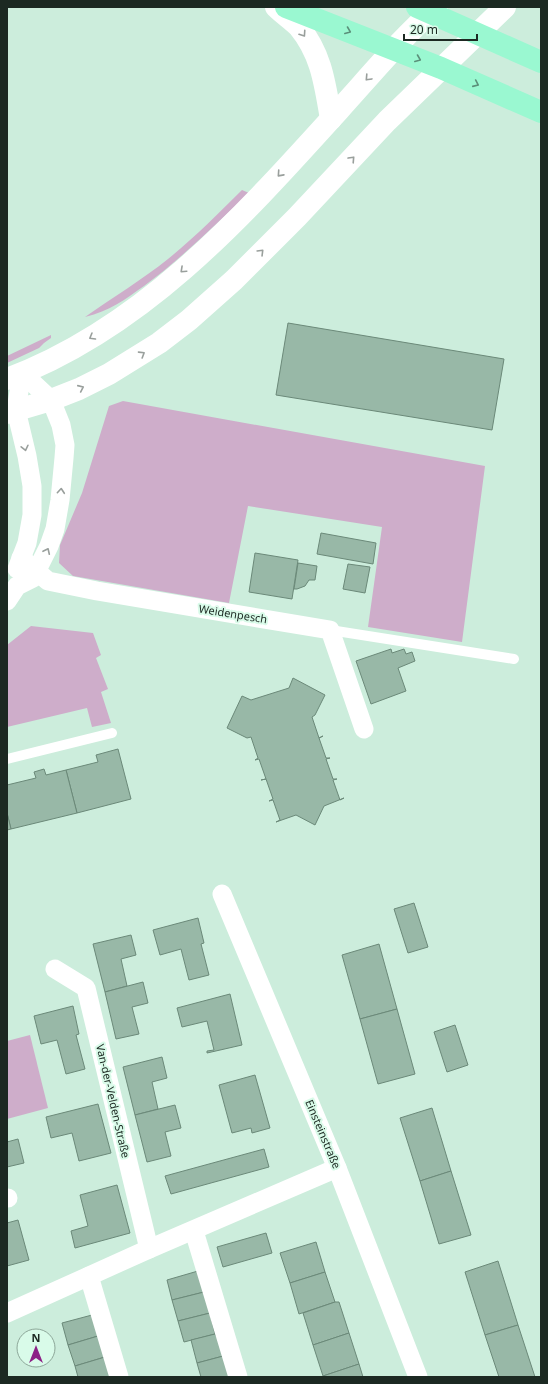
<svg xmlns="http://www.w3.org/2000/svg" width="548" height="1384" viewBox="0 0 548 1384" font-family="'Noto Sans',sans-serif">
	<rect width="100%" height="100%" fill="#cceddc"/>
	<g fill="#ceadca">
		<path d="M242,190L249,193C215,225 182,258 144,286C124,300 110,311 85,317C113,297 142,280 168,259C194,238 218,214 242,190Z"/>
		<polygon points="51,335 51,338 44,343 39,348 7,363 7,356"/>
		<polygon points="123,401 485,466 462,642 368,627 382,527 248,506 229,603 73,576 59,563 60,545 82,493 109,406"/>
		<polygon points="31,626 93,633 101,655 96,658 108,689 101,692 111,723 92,727 87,708 7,727 7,645"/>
		<polygon points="30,1035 48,1108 7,1119 7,1041"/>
	</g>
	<g fill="#98b8a7" stroke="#6b8979">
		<polygon points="288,323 504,359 492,430 276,395"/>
		<polygon points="321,533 376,543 373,564 317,554"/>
		<polygon points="255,553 298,560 292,599 249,592"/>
		<polygon points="298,563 317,566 315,580 309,580 305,586 297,589 294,589"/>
		<polygon points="348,564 370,567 365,593 343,589"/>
		<polygon points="391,649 392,653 404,649 406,654 412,652 415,661 398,668 406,691 371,704 356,661"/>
		<polygon points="293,678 325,695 315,715 312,717 319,738 323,736 319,738 326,758 330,758 326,759 333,779 337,779 333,780 340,800 344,798 324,806 315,825 296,815 276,822 280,820 273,800 269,801 273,799 266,779 261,780 266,779 259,759 255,760 258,758 251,737 247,738 227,728 242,696 251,700 289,688"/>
		<polygon points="118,749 131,799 77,813 66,770 98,762 96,755"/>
		<polygon points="44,769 46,775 66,770 77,813 11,829 7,813 7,785 36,778 34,772"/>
		<polygon points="7,813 11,829 7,830"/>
		<polygon points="414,903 428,947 408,953 394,909"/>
		<polygon points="198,918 204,943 201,944 209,975 189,980 181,949 160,955 153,930"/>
		<polygon points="131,935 136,955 121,959 127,986 105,992 93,944"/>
		<polygon points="379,944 397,1009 360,1019 342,955"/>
		<polygon points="143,982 148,1003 132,1007 139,1034 116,1039 105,992"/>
		<polygon points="230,994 242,1045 207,1053 207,1051 214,1050 207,1021 182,1027 177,1008"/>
		<polygon points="73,1006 79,1034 76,1035 85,1069 66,1074 57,1040 41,1044 34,1016"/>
		<polygon points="397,1009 415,1074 378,1084 360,1019"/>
		<polygon points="455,1025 468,1065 447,1072 434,1032"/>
		<polygon points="162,1057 167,1078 152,1082 158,1109 135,1115 123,1067"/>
		<polygon points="255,1075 270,1128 252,1133 251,1128 232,1133 219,1085"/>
		<polygon points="98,1104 111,1153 79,1161 72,1133 51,1138 46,1117"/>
		<polygon points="175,1105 181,1128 165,1132 171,1156 147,1162 135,1115"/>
		<polygon points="432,1108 451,1171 420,1181 400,1118"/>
		<polygon points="18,1139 24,1163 7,1167 7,1142"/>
		<polygon points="264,1149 269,1167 171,1194 165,1176"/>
		<polygon points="451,1171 471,1235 439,1244 420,1181"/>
		<polygon points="117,1185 130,1233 75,1248 71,1231 88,1226 80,1195"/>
		<polygon points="18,1220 29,1260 7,1266 7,1223"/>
		<polygon points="266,1233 272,1253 223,1267 217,1247"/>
		<polygon points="316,1242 325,1272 290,1283 280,1253"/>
		<polygon points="498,1261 518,1325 485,1335 465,1272"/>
		<polygon points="198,1271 204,1292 172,1300 167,1280"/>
		<polygon points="325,1272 335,1302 299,1314 290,1283"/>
		<polygon points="204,1292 210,1313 178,1321 172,1300"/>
		<polygon points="335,1302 339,1302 349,1333 313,1345 303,1313"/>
		<polygon points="210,1313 215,1334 184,1342 178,1321"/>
		<polygon points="92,1315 98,1336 68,1345 62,1323"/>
		<polygon points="518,1325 535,1377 499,1377 485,1335"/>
		<polygon points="349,1333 359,1364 323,1376 313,1345"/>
		<polygon points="215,1334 227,1355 197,1363 191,1340"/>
		<polygon points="98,1336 105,1357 75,1366 68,1345"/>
		<polygon points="227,1355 233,1377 201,1377 197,1363"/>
		<polygon points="105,1357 111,1377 78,1377 75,1366"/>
		<polygon points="359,1364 363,1377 324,1377 323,1376"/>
	</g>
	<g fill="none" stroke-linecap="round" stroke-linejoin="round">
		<g stroke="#fff" stroke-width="10">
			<polyline points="330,630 514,659"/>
			<polyline points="7,759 112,733"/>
		</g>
		<g stroke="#fff" stroke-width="19">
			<polyline points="21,558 48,581 97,591 330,630 364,729"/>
			<polyline points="17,569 27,543 32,515 32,486 27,456 16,410 22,373"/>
			<polyline points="7,601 17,586 33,578 49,546 55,529 60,500 64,458 65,445 61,425 51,400 22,373"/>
			<polyline points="222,894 337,1168 418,1377"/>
			<polyline points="55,969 86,988 149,1249"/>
			<polyline points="7,1198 8,1198"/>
			<polyline points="194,1231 238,1377"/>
			<polyline points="89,1276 119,1377"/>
			<polyline points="7,1313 149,1249 337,1168"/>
		</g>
		<g stroke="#fff" stroke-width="22">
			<path d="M276,7C283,14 292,20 299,27C322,55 325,85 331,119"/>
			<path d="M7,379C144,328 243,216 339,110C370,76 402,37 437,7"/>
			<polyline points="7,413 51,400 79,389 109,374 159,343 189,320 234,280 297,217 387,121 505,7"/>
		</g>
		<g stroke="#9af8d1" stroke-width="22">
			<polyline points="286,7 441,68 541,112"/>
			<polyline points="417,7 541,62"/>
		</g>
	</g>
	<defs><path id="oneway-chevron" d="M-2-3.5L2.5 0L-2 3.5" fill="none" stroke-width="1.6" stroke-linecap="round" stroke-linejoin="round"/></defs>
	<g stroke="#5b907a">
		<use href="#oneway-chevron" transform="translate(348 31) rotate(22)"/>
		<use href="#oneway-chevron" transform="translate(418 59) rotate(22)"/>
		<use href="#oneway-chevron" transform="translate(476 84) rotate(24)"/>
	</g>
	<g stroke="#999f9c">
		<use href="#oneway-chevron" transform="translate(303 34) rotate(56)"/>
		<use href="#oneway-chevron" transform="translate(368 78) rotate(133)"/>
		<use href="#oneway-chevron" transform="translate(352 159) rotate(-47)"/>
		<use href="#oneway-chevron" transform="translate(280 174) rotate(132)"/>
		<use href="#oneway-chevron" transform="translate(261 252) rotate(-45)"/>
		<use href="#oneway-chevron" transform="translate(183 270) rotate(137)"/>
		<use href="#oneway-chevron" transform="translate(92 337) rotate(150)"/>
		<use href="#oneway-chevron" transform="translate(142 354) rotate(-32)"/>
		<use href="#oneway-chevron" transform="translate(81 388) rotate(-24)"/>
		<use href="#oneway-chevron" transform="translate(25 448) rotate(77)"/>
		<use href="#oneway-chevron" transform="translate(61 491) rotate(-85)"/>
		<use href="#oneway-chevron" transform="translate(47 551) rotate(-65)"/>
	</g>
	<g text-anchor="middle" stroke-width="4" stroke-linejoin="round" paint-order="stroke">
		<g font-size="11" fill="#1c2922" stroke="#d9fbe9">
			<text transform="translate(233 614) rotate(9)" y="4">Weidenpesch</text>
			<text transform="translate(113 1101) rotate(77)" y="4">Van-der-Velden-Straße</text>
			<text transform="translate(323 1134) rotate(67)" y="4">Einsteinstraße</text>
		</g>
	</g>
	<rect width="548" height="1384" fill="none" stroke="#1c2922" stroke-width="16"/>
	<g transform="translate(36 1348)"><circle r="19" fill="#d9fbe9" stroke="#8da799"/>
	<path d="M0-3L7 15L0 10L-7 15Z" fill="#8c2186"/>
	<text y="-6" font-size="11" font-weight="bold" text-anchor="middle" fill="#1c2922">N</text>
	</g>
	<path d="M404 34v6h73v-6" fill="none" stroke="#1c2922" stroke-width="2"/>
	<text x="410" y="34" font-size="12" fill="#1c2922" stroke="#d9fbe9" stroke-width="3" paint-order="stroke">20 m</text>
</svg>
